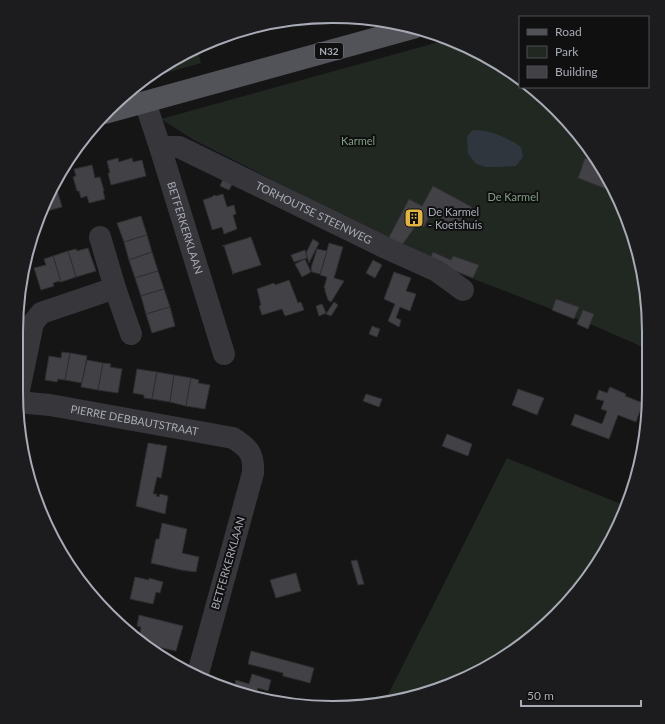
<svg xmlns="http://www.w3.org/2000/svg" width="665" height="724" viewBox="0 0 665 724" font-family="Lato,sans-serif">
	<rect width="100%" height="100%" fill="#151516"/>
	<g fill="#212822">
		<polygon points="450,39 454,40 509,69 520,79 520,87 530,87 556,109 596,157 625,212 643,271 645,348 590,324 448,269 194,140 161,119"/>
		<polygon points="197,48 201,63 144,79 157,69"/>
		<polygon points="507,458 626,506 606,550 556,615 509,655 453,684 394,702 384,703"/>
	</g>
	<path fill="#2f363e" d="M473,130C490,130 507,137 521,147L523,157L516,166L497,167H486L476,164L468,154L467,138L469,134Z"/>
	<g fill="#424246" stroke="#2f2f32">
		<polygon points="118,158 119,162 132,158 133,162 142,160 146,176 111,185 108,173 110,173 107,161"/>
		<polygon points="585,158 599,163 600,164 597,171 601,173 602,169 614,192 578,178"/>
		<polygon points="92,165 95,178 100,177 104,191 103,191 105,199 89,203 87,196 81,198 79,191 77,191 73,177 76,176 74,169"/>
		<polygon points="223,179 233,183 229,190 220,186"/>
		<polygon points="55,183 62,207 43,212 42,208"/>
		<polygon points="433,186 472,207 460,228 431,213 424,227 418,223 399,249 388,239 409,199 422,206"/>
		<polygon points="223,194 227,207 234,205 236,214 233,215 237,229 224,234 222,227 212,230 212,229 203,200 212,197 214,195 216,196"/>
		<polygon points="141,216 147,235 124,242 117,223"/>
		<polygon points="147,235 152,252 129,260 124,242"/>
		<polygon points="251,237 261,265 232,274 233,274 224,246 222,246"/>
		<polygon points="313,239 319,243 309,263 306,253"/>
		<polygon points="329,243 343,247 334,278 344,281 331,302 328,300 325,291 325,288 324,288 327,277 320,275"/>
		<polygon points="88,248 96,271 76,277 68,251 76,249 77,251"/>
		<polygon points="317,249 327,251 320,274 312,272 311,268"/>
		<polygon points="305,250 307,258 294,262 291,255"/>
		<polygon points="68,251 76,277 61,282 53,256"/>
		<polygon points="152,252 158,271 135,278 129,260"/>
		<polygon points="433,252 451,260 453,256 479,265 473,278 429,261"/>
		<polygon points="53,256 61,282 60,282 59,281 53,283 54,286 41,290 34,268 46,265 44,259"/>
		<polygon points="305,259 311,272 302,277 295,264"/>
		<polygon points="373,260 382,265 375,278 366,273"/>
		<polygon points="158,271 164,289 141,296 135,278"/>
		<polygon points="394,272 411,278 406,291 416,294 410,311 400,307 396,318 401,320 399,327 388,321 395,304 384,299"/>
		<polygon points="289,280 298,303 301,302 304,310 285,316 282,309 262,315 259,306 261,305 257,289 274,283 275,285"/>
		<polygon points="164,289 170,307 146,314 141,296"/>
		<polygon points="556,299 579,307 574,319 552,310"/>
		<polygon points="334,302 338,305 331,316 326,314"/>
		<polygon points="322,304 326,313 319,316 316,306"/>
		<polygon points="170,307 175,326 152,333 146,314"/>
		<polygon points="583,310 594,314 588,329 577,324"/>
		<polygon points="372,326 380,329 377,337 369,334"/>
		<polygon points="62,352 70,353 65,380 58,379 57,382 45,380 49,356 61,358"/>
		<polygon points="70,353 87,356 82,383 65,380"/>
		<polygon points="87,360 103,363 98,390 81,387"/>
		<polygon points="103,363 111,364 110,367 122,369 118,393 98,390"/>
		<polygon points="137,369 157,372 152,399 144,398 144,395 133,393"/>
		<polygon points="157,372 174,375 170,402 152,399"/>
		<polygon points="174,375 191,378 186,406 170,402"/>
		<polygon points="191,378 199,380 198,383 210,385 205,409 186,406"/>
		<polygon points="610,387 626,394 625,396 643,403 636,422 618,415 609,439 571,425 575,414 602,424 607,411 601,409 604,401 596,399 599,390 607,393"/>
		<polygon points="518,389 544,398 537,415 512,405"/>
		<polygon points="366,394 382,399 379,407 363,401"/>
		<polygon points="447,434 472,444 468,456 442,446"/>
		<polygon points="148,443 167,446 161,478 157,477 153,494 157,494 156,496 159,497 160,494 168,496 165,514 136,506"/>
		<polygon points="162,523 187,529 182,553 199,557 196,572 181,570 151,563 156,539 159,539"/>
		<polygon points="357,560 364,584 358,585 351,561"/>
		<polygon points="296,573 301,591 276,598 270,580"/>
		<polygon points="135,577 149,580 149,578 163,582 160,593 156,592 153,604 130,599"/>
		<polygon points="139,615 183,626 176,651 153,646 154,643 139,639 141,627 137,626"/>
		<polygon points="251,651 314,668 310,683 283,676 283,673 248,664"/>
		<polygon points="252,674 271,680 268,691 258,688 255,698 251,697 233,691 236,680 249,684"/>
	</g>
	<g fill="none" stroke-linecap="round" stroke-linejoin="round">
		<g stroke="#36363b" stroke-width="22">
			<path id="s1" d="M145,102L160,147L224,354"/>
			<path id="s2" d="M160,147H179L386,248L437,271L463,290"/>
			<polyline points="100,237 115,288 131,334"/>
			<polyline points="17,400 33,323 41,313 115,288"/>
			<path id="s3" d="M17,402L50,405L233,438C249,448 254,454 253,473L197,677"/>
		</g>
		<polyline stroke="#525359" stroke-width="22" points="105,113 413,28"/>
	</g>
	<defs>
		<g id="building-square" transform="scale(1)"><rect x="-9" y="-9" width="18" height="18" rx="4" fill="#e1b441" stroke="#101011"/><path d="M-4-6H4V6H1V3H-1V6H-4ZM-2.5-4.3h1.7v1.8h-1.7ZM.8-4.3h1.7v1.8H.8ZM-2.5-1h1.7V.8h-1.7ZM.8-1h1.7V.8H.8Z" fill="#111"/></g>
	</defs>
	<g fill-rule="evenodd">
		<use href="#building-square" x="414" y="218"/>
	</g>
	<g text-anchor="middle" stroke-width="4" stroke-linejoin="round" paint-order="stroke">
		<rect fill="#101011" stroke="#7a7c84" stroke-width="1" x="315" y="43" width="28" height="16" rx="3"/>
		<g font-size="10" font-weight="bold" fill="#a8abb5">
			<text x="329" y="55">N32</text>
		</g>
		<g font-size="11" fill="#809e84" stroke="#101011">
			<text x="358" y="145">Karmel</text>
			<text x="513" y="201">De Karmel</text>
		</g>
		<g font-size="11" fill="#a8abb5" stroke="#101011" text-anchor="start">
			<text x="428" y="216">De Karmel<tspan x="428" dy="13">- Koetshuis</tspan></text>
		</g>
		<g font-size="11" fill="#a8abb5" stroke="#101011">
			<text dy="4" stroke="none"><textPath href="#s2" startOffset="169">TORHOUTSE STEENWEG</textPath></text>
			<text dy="4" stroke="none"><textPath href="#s1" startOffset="132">BETFERKERKLAAN</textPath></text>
			<text dy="4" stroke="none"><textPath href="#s3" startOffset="119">PIERRE DEBBAUTSTRAAT</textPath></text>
			<text transform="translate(228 563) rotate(-74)" y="4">BETFERKERKLAAN</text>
		</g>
	</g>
	<path d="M0 0H665V724H0ZM332 23H333A309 309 0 0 1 642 332V392A309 309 0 0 1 333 701H332A309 309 0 0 1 23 392V332A309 309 0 0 1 332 23Z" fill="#1c1c1e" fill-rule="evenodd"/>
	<path fill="none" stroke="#a8abb5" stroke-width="2" d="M332 23H333A309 309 0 0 1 642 332V392A309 309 0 0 1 333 701H332A309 309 0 0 1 23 392V332A309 309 0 0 1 332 23Z"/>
	<rect x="519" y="16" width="130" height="72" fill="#101011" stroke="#4d4e53"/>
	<rect x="527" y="29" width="20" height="6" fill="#525359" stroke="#4d4e53"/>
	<text x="555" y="36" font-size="12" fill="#a8abb5">Road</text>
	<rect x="527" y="46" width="20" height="12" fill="#212822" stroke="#4d4e53"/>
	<text x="555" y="56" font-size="12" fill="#a8abb5">Park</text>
	<rect x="527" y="66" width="20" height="12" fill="#424246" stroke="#4d4e53"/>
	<text x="555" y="76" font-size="12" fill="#a8abb5">Building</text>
	<path d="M521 700v6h120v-6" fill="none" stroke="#a8abb5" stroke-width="2"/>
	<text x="527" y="700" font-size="12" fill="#a8abb5" stroke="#101011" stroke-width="3" paint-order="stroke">50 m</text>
</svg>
